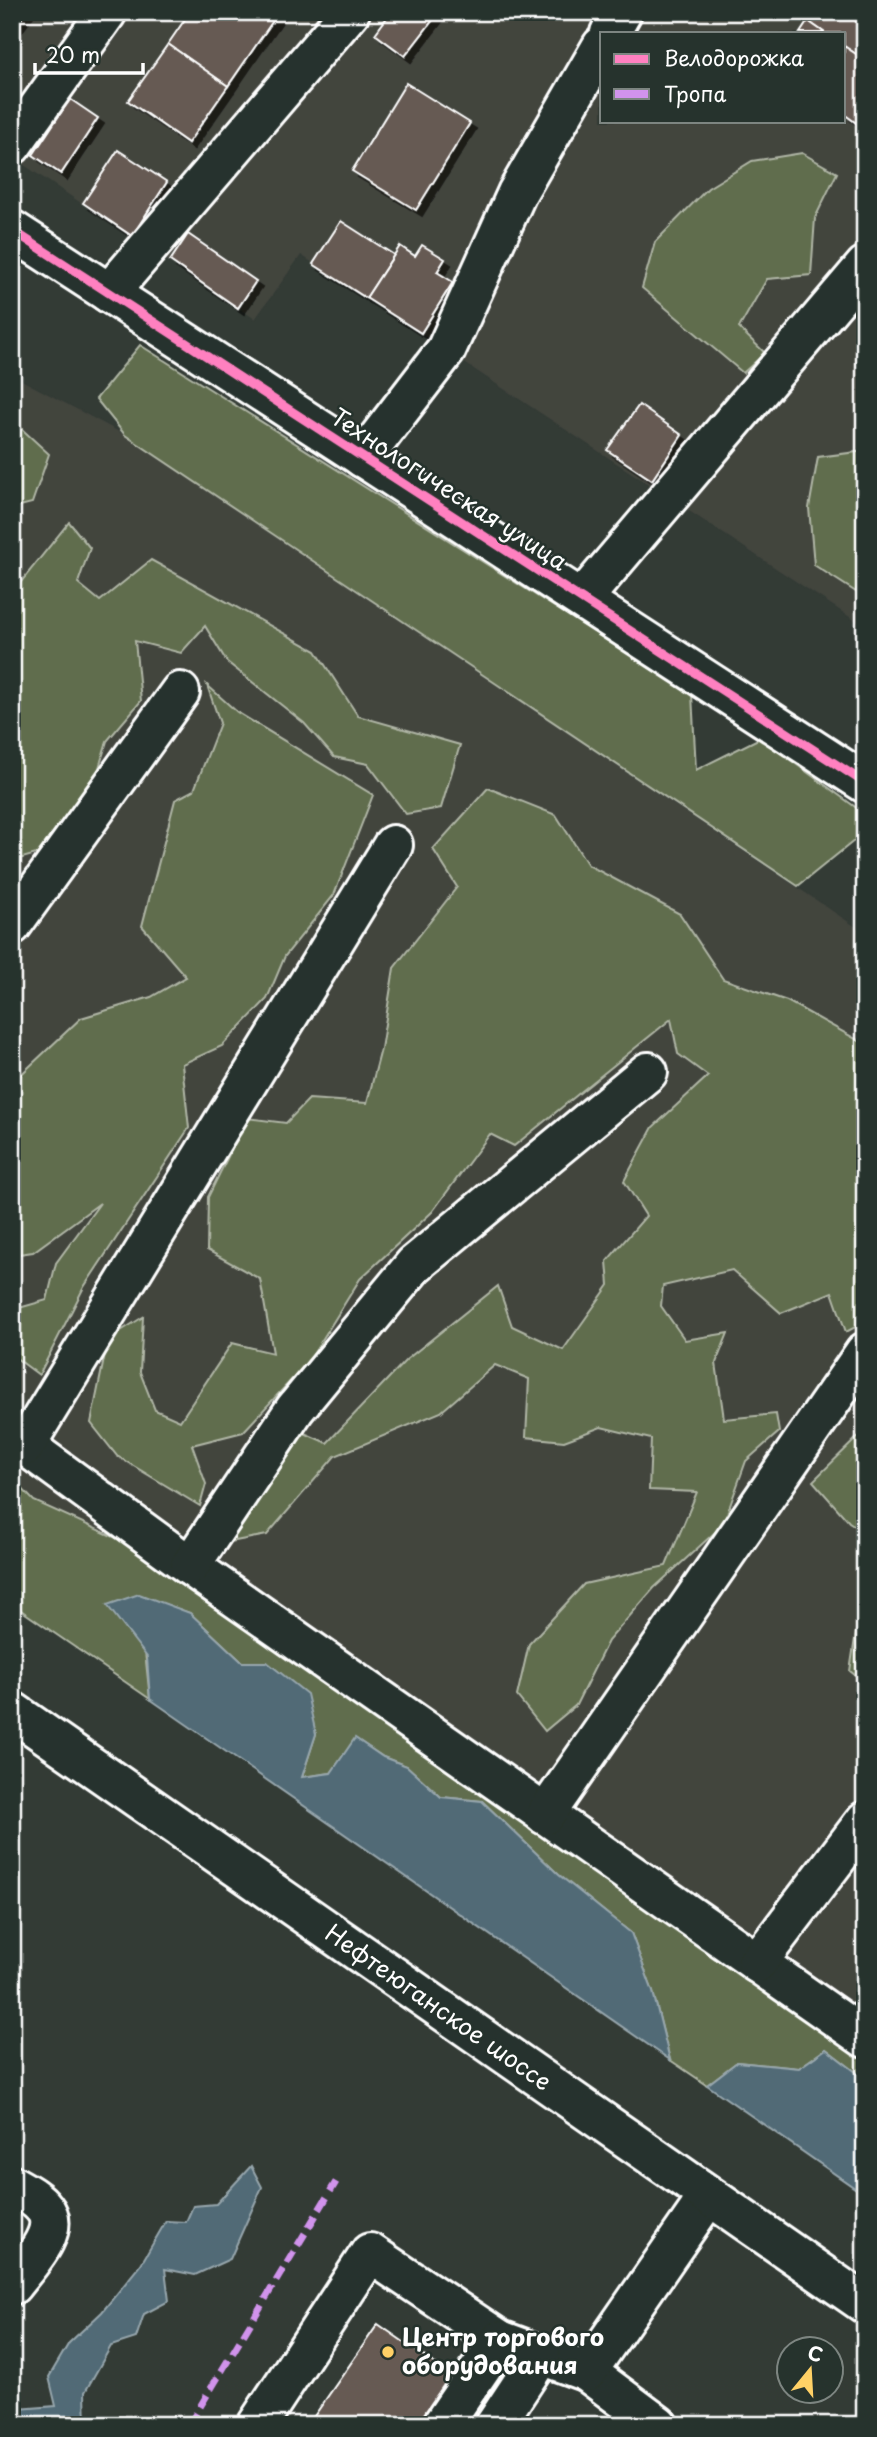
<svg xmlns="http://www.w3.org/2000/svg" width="877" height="2437" viewBox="0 0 877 2437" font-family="'Playpen Sans',sans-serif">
	<defs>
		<filter id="shadow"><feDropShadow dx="6" dy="6" stdDeviation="0" flood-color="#0009"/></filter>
	</defs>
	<rect width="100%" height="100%" fill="#333b35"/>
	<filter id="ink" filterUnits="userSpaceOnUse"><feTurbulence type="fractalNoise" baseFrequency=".0143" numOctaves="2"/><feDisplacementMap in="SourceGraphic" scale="14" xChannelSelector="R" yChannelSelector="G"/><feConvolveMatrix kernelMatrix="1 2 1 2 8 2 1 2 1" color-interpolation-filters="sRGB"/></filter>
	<g filter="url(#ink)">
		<g fill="#42443e" fill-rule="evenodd">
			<path d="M12,12H865V627L301,255L255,319L12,157ZM602,33H844V121H602Z"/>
			<polygon points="12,375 125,435 865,933 865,2195 12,1604"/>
		</g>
		<g fill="#606d4e" stroke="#b0b6a6" stroke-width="2">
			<polygon points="802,153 837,173 815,218 811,275 767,279 739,328 765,353 743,373 642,288 655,242 708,188 752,161"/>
			<polygon points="140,345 692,694 696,770 760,738 865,814 865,832 798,886 125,435 96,399"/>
			<polygon points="12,420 49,454 32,503 12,508"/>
			<polygon points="865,451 865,568 856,592 814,565 809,508 818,457"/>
			<polygon points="69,522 90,548 78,583 100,601 151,560 316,651 358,716 460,745 441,808 406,814 368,764 334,757 304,723 227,662 205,626 181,653 135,641 141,701 107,741 96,778 40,853 12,861 12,593"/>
			<polygon points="207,685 237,712 373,795 334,895 285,956 267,999 222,1046 182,1064 189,1128 84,1287 39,1375 12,1355 12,1310 47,1300 56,1263 100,1203 33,1252 12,1255 12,1083 81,1018 151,997 186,977 142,926 175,800 194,790 220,723"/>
			<polygon points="488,788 556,815 588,865 680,914 723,979 787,1001 865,1044 865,1322 846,1332 832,1292 781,1313 732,1270 663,1286 661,1306 685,1340 728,1333 716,1363 724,1419 776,1414 779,1432 746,1461 723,1525 654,1588 608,1641 576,1705 545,1731 517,1696 529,1644 584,1584 666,1566 697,1492 649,1490 651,1439 601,1427 564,1441 526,1437 529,1379 495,1365 441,1412 335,1456 267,1535 230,1542 302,1432 327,1443 406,1360 498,1286 512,1326 563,1350 609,1285 607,1261 646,1216 624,1181 653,1127 708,1076 678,1054 671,1019 514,1146 490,1134 432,1212 360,1279 309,1361 243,1432 192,1445 206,1484 200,1506 117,1456 91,1423 108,1339 143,1317 140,1372 155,1410 180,1421 232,1343 273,1353 260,1279 207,1250 208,1197 247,1118 286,1123 309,1099 367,1103 381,1049 394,968 457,887 433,849"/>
			<polygon points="865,1430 865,1532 849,1522 813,1481"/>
			<polygon points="12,1478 34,1501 123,1541 865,2058 865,2079 826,2049 799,2068 737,2062 707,2085 670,2060 653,1992 631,1933 559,1875 482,1801 441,1797 407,1766 383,1757 356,1739 331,1773 302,1777 316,1734 267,1663 242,1662 190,1613 139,1595 150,1699 12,1604"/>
			<polygon points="865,1617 865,1683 850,1671 856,1632"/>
		</g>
		<g fill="#516b76" stroke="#97a6ad" stroke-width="2">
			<polygon points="139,1594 190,1613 242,1662 267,1662 307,1694 316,1734 302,1777 331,1773 355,1738 383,1757 407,1766 441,1797 482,1801 559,1875 631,1933 653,1992 670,2060 150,1699 147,1657 107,1605"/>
			<polygon points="826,2049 865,2079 865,2195 707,2085 737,2062 799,2068"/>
			<polygon points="251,2166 262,2187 230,2259 195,2275 165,2269 169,2301 144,2314 136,2338 111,2346 85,2392 86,2425 12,2425 18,2409 56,2406 49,2377 69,2343 102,2312 141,2264 166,2221 186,2222 193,2206 216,2204"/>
		</g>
		<g fill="#665a53" stroke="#fff" stroke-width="2" filter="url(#shadow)">
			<polygon points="12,12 26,12 13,30 12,30"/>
			<polygon points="190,12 279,12 228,86 168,44"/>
			<polygon points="391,12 439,12 405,56 375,34"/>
			<polygon points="814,12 865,12 865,60 844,46 844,33 825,33 808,21"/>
			<polygon points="808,21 825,33 800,33"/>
			<polygon points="168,44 228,86 188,143 128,101"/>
			<polygon points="844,46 865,60 862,127 844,114"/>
			<polygon points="406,83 470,123 416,210 352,171"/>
			<polygon points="70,99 98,118 61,174 33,155"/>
			<polygon points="118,150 167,182 132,236 83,203"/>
			<polygon points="341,221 394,255 366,298 313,264"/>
			<polygon points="188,234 256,281 238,308 170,261"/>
			<polygon points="422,245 445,259 437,272 453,282 421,333 366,298 400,246 415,256"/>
			<polygon points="639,405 682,435 652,480 607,450"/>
			<polygon points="378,2324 458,2380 427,2425 308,2425"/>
		</g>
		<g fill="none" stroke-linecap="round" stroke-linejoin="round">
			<g stroke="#fff" stroke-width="44">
				<g id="minor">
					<polyline points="610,33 622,12"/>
					<polyline points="12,145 107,12"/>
					<polyline points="12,230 865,783"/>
					<polyline points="109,293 350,12"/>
					<polyline points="363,458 446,350 517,193 602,46"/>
					<polyline points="583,598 865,266"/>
					<polyline points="12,925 180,692"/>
					<polyline points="12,1436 190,1566 865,2038"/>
					<polyline points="25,1446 393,845"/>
					<polyline points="190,1566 295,1409 414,1265 648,1072"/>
					<polyline points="545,1815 865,1352"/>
					<polyline points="757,1963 865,1821"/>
					<path d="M12,2185C22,2191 37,2198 44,2208C63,2231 26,2266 12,2285"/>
					<polyline points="587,2372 658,2425"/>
					<polyline points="257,2425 370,2253 500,2340 587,2372 708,2197"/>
					<polyline points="442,2425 500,2340"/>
					<polyline points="495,2425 541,2355"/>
				</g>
			</g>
			<g stroke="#fff" stroke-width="44">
				<polyline id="major" points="12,1711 865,2304"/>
			</g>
			<use href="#minor" stroke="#26332d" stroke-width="38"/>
			<use href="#major" stroke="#26332d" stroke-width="38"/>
			<polyline stroke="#d193ec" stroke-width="7" stroke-dasharray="14 7" stroke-linecap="butt" points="189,2425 336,2182"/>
			<g stroke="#26332d" stroke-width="13">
				<polyline id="cycleway" points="12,230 865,783"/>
			</g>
			<use href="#cycleway" stroke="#ff80c0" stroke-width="9"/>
		</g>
	</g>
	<circle fill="#ffd166" stroke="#26332d" stroke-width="2.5" cx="388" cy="2352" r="7"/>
	<g text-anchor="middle" stroke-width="5" stroke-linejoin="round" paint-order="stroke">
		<g font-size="24" fill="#fff" stroke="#26332d">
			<text transform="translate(449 490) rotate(33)" y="8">Технологическая улица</text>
			<text transform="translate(438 2008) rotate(35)" y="8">Нефтеюганское шоссе</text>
		</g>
		<g font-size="24" font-weight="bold" fill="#fff" stroke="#26332d" text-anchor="start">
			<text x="402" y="2346">Центр торгового<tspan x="402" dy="28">оборудования</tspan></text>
		</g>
	</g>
	<rect width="877" height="2437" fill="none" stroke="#26332d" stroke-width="42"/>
	<rect x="21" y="21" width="835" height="2395" fill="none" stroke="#fff" stroke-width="2.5" filter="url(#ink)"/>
	<rect x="600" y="32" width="245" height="91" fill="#26332d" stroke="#7d8581" stroke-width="2"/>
	<rect x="614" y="54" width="35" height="10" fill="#ff80c0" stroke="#7d8581" stroke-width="2"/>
	<text x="664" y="66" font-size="21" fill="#ffffff">Велодорожка</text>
	<rect x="614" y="89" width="35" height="10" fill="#d193ec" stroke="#7d8581" stroke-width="2"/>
	<text x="664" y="102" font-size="21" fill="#ffffff">Тропа</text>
	<g transform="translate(810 2370) rotate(18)"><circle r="33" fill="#26332d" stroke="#7d8581" stroke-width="2"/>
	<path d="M0-5L12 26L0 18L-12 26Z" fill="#ffd166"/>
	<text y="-10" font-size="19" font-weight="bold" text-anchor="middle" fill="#ffffff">С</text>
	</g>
	<path d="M35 63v10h108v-10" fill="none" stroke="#ffffff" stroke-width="3.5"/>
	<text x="46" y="63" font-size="21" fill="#ffffff" stroke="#26332d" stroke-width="5" paint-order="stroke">20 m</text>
</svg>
